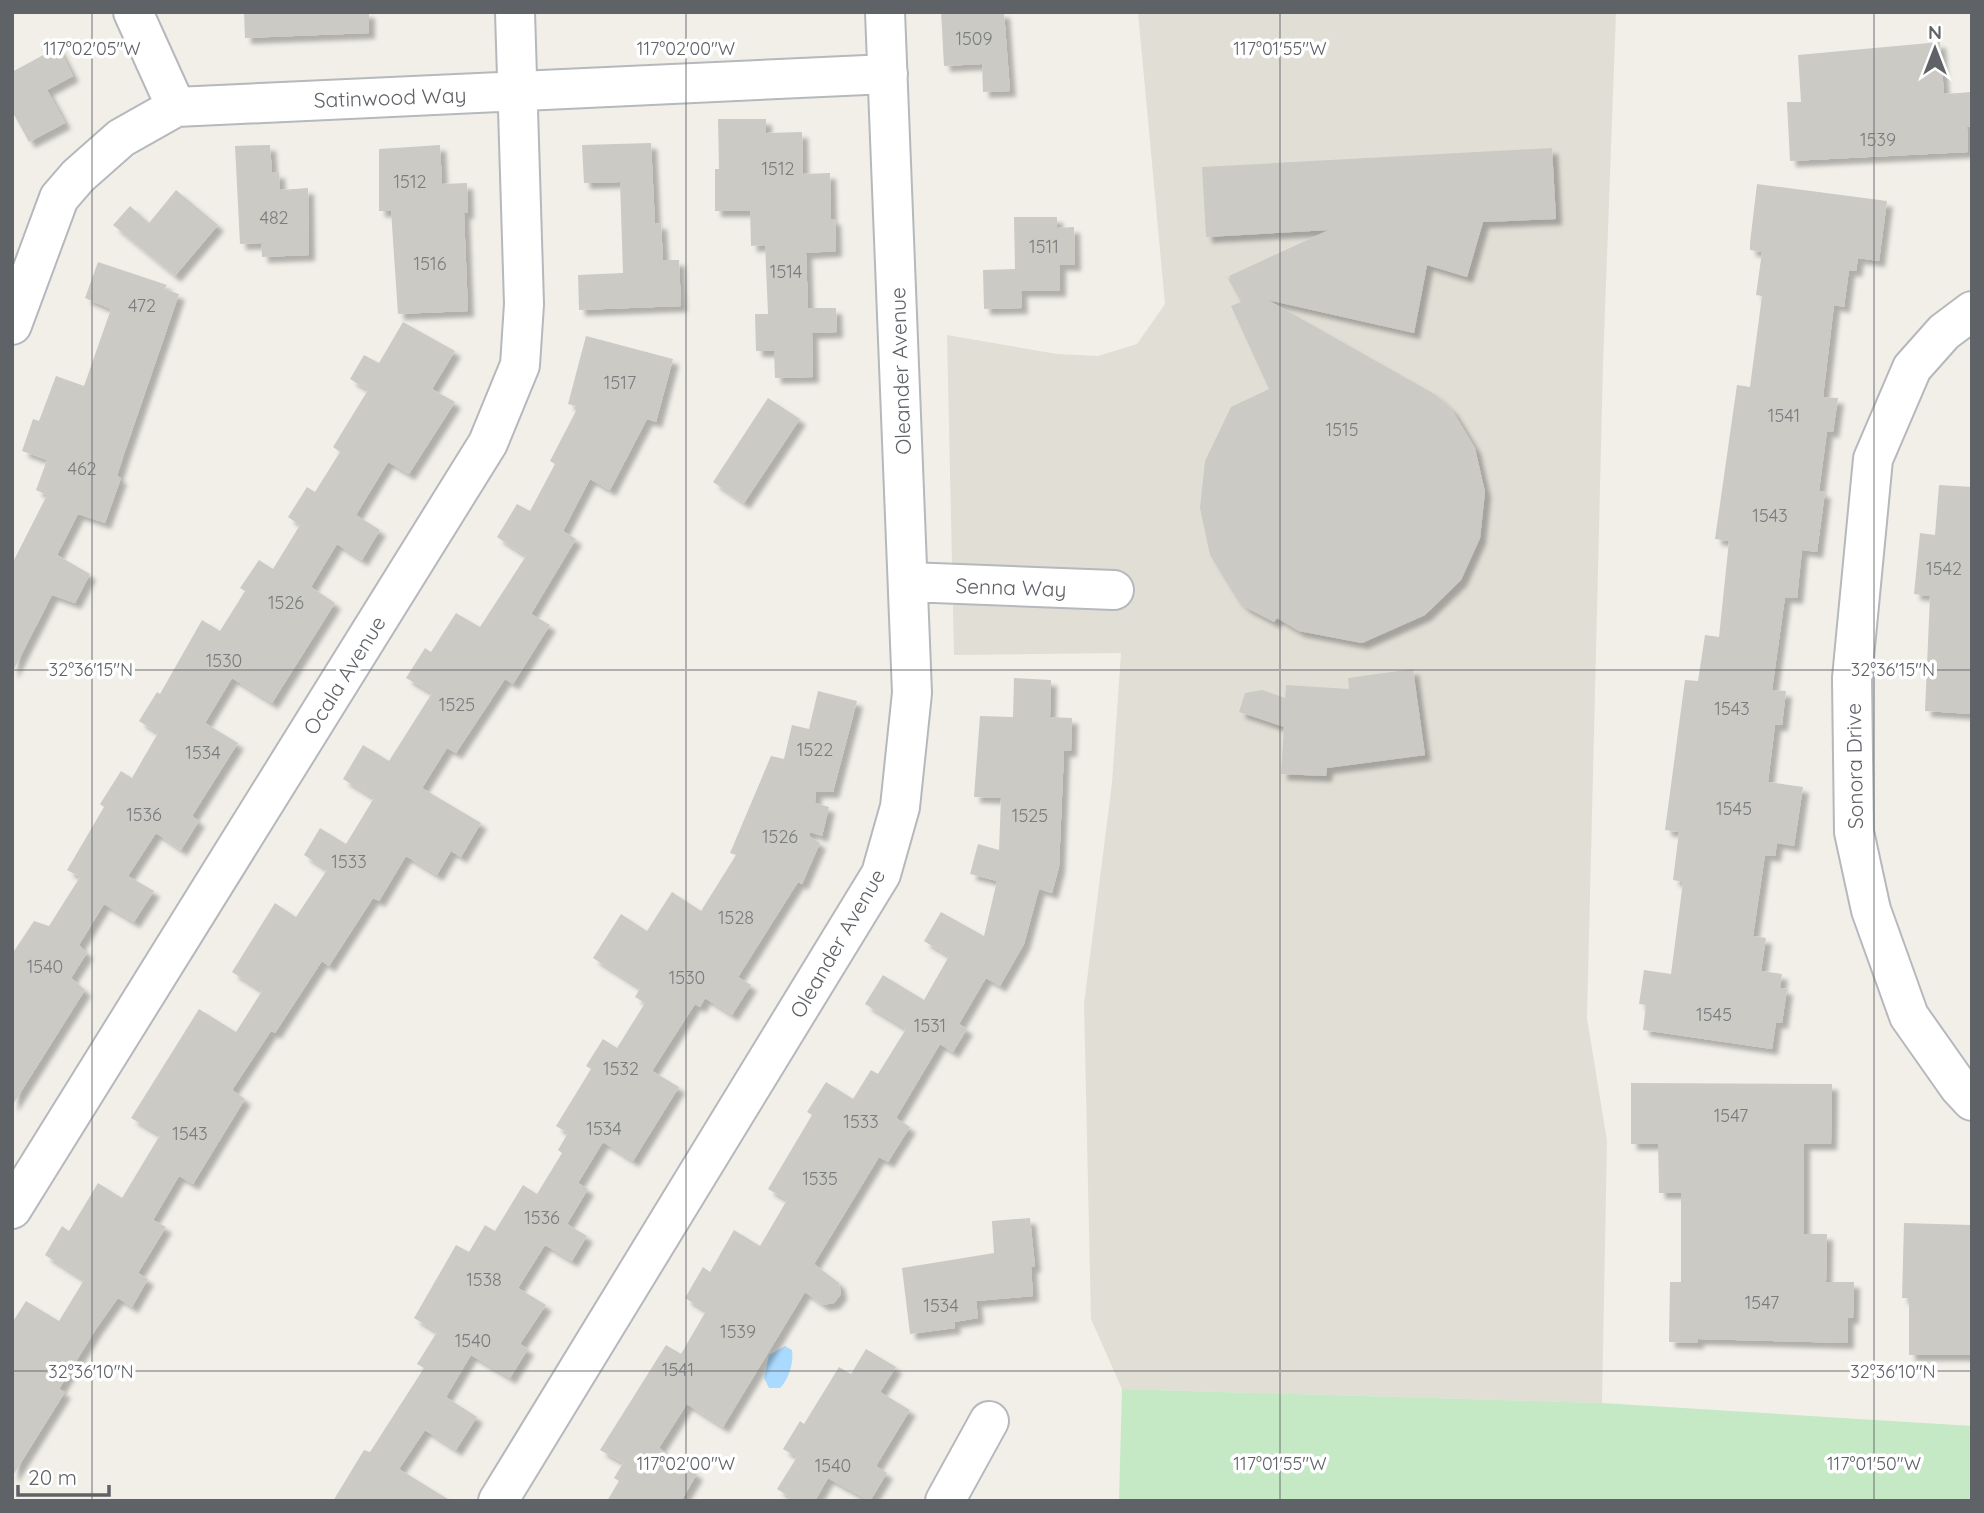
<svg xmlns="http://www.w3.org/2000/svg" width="1984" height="1513" font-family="Quicksand,sans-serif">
  <defs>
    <filter id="shadow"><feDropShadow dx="6" dy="6" stdDeviation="2" flood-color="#0004"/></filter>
  </defs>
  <rect width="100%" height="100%" fill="#f1efe8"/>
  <path fill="#e1ded6" d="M1138,12H1616L1603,365L1587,1018L1607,1141L1602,1403L1122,1389L1091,1319L1084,1004L1112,783L1121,653L954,655L947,335L1057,354L1098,356L1137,344L1165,304Z"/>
  <path fill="#c5e8c5" d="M1122,1389L1602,1403L1972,1426V1501H1119Z"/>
  <path fill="#aadaff" d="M785,1346L792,1350C794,1362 789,1379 780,1388H769L764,1378L769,1355Z"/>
  <path fill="#cccac5" filter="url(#shadow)" d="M244,12H369V33L245,38Z
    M941,12H1004L1010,91L983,92L982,64L944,66Z
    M1940,42L1944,94L1972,92V126L1967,127L1968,152L1790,161L1787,102H1801L1798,55Z
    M58,47L73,76L47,90L65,123L29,142L12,111V72Z
    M718,119H766V133L802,132L803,174L830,173L831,219H835L836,251L806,253L808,308H836L837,332L812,333L813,377L775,378L774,351H756L755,314H768L765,245L751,246L750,211H715V169H719Z
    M651,143L655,224L661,223L663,260H679L681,306L579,310L578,275L623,273L620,182L584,183L582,145Z
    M270,145L272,173L279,172L280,190L308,188L309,255L262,257L261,243L240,244L235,146Z
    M440,145L442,184L467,183L468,213H464L468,311L398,314L391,211H379V149Z
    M1552,148L1556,219L1483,222L1467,277L1427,265L1414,333L1268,300L1436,395L1452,410L1475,448L1485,492L1480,538L1461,580L1425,615L1362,643L1299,631L1277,618L1274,622L1245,607L1236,598L1210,555L1200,508L1205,461L1231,407L1269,389L1231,306L1241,302L1227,277L1230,279L1229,276L1329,230L1206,237L1202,167Z
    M1757,184L1887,201L1879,261L1858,258L1856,271L1849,270L1844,307L1834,305L1823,397L1838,398L1833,432L1827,431L1819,491L1825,492L1817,552L1802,550L1797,598L1785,597L1772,690L1786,691L1782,725H1775L1768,782L1803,787L1794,846L1777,843L1775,856L1765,855L1753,936L1766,938L1761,971L1782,974L1780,988L1787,989L1782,1023L1776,1022L1772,1049L1643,1030L1646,1005L1639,1004L1644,970L1671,974L1683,882L1673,880L1679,832L1665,830L1685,680L1698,681L1705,635L1719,637L1729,541L1715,539L1737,385L1750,387L1762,296L1756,295L1762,252L1750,250V243Z
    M176,190L218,225L175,276L113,225L130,206L149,223Z
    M1014,217H1057V228L1074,227L1075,265H1060V291H1021L1022,308L984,309L983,270L1015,269Z
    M98,262L167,285L164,289L179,294L124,454L117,476L121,478L105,523L78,514L57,555L90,574L75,603L52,595L12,673V564L47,495L36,490L47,460L22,451L33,419L39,421L56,376L84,386L111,309L85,298Z
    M403,322L455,351L432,389L455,402L409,474L388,462L356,515L380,530L362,560L337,544L311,587L335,603L272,703L232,678L205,723L238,743L192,816L199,821L181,850L156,833L128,876L154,891L134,922L104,904L79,945L87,953L71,978L85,990L12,1106V954L34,921L49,926L80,877L67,870L104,807L100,804L121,771L132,778L158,733L139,721L157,692L160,694L202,620L220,631L245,591L240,588L259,560L273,569L300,525L288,517L307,487L315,492L340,452L333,447L368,390L350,379L364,355L379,363Z
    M586,336L673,359L656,422L647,419L610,490L590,479L563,531L576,539L531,614L550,625L513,684L505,679L456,753L447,748L422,788L481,823L461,857L451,851L437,875L406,856L379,901L373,898L329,966L322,961L275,1033L271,1031L232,1090L245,1099L193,1184L179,1176L153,1220L166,1227L138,1273L148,1279L132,1307L118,1298L96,1329L59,1389L65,1392L12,1477V1323L26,1301L59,1321L84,1280L45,1255L62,1226L69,1231L98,1183L122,1198L160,1135L131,1118L199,1009L236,1032L262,991L232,972L275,903L296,917L327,870L304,855L320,828L346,844L374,798L343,779L363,745L389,761L432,693L406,678L425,648L431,652L456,613L480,627L526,556L497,537L517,504L530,511L555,464L550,461L578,407L568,404Z
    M768,398L800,419L744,503L713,482Z
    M1939,485L1972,487V714L1925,711L1930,596L1914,594L1920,533L1935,535Z
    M1413,669L1425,755L1327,768L1326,776L1281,774L1284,727L1239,712L1245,693L1262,690L1285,698L1286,685L1349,689L1348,678Z
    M1014,678L1051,680L1050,717L1072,718L1071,751H1064L1059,867L1052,893L1039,889L1024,944L1000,986L986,978L959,1024L967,1029L953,1052L940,1044L896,1118L910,1127L888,1162L879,1157L814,1264L839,1283L841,1294L834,1303L823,1305L805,1292L723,1427L687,1404L659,1448L697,1474L681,1501H607L619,1481L614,1478L623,1463L600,1450L666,1345L681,1354L706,1311L685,1298L703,1267L710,1272L734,1230L760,1246L787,1200L768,1189L812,1115L807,1112L826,1082L853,1099L871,1070L878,1074L906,1029L865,1004L883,975L924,1000L949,956L924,941L941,912L984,936L997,881L970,874L978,844L999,850L1001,798L974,797L980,716L1013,717Z
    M818,691L857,701L833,792H816L815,803L829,807L822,836L810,832L809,836L820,843L802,884L798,882L738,977L751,985L732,1015L705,998L700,1007L695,1004L652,1071L679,1087L633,1161L603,1142L578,1183L588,1189L567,1224L587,1236L572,1261L545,1245L518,1288L546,1305L520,1344L528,1349L510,1378L471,1355L446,1397L477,1417L456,1450L425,1430L399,1469L451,1501H333L364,1450L370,1452L424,1368L417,1364L437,1332L414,1318L456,1245L469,1252L485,1225L495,1231L523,1185L537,1194L562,1153L558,1150L568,1133L556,1126L591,1069L586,1066L603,1039L617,1048L645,1003L635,997L640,988L593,958L621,914L647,931L672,892L701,911L736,855L730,853L771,756L784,759L792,725L809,729Z
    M1631,1083L1832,1084L1831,1144H1804V1234H1827L1826,1282H1854L1853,1318H1848V1343L1698,1339V1343L1669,1342L1670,1282H1681V1193H1659L1658,1144H1631Z
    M1030,1218L1035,1266L1031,1267L1033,1296L976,1301L978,1318L954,1322L955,1328L910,1334L902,1268L994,1253L992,1221Z
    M1904,1223L1972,1225V1355H1909V1298H1902Z
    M866,1349L896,1367L880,1392L910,1410L876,1466L887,1473L870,1501L828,1478L815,1501H796L777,1489L797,1457L783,1449L800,1421L804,1424L839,1367L851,1374Z"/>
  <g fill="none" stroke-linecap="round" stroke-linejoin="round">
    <defs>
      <path id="minor" d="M133,12L176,107
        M1972,311L1944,332L1912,368L1873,459L1852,678L1854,832L1871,910L1909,1016L1959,1087L1972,1101
        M12,325L59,198L78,176L121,138L176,107L888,74
        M908,582L1114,590
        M12,1209L488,443L520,365L524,304L515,12
        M498,1501L881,874L900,807L912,693L885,12
        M945,1501L989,1421"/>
    </defs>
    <use href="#minor" stroke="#b5b8bc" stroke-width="42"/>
    <use href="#minor" stroke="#fff" stroke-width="38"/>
  </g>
  <path fill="none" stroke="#5f6368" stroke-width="2" stroke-opacity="0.45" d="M92,12V1501M686,12V1501M1280,12V1501M1874,12V1501M12,670H1972M12,1371H1972"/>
  <g text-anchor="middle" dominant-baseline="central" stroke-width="7" stroke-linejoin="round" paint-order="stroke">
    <g font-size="18" fill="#7a7d7f">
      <text x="974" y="38">1509</text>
      <text x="1878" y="139">1539</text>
      <text x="778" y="168">1512</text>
      <text x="410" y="181">1512</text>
      <text x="274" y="217">482</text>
      <text x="1044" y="246">1511</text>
      <text x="430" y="263">1516</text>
      <text x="786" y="271">1514</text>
      <text x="142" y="305">472</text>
      <text x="620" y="382">1517</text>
      <text x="1784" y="415">1541</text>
      <text x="1342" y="429">1515</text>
      <text x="82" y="468">462</text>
      <text x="1770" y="515">1543</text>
      <text x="1944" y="568">1542</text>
      <text x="286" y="602">1526</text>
      <text x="224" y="660">1530</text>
      <text x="457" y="704">1525</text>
      <text x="1732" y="708">1543</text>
      <text x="815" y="749">1522</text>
      <text x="203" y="752">1534</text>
      <text x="1734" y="808">1545</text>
      <text x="144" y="814">1536</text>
      <text x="1030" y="815">1525</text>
      <text x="780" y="836">1526</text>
      <text x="349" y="861">1533</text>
      <text x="736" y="917">1528</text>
      <text x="45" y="966">1540</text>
      <text x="687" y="977">1530</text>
      <text x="1714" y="1014">1545</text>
      <text x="930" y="1025">1531</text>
      <text x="621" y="1068">1532</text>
      <text x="1731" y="1115">1547</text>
      <text x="861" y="1121">1533</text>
      <text x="604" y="1128">1534</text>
      <text x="190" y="1133">1543</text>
      <text x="820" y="1178">1535</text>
      <text x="542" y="1217">1536</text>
      <text x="484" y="1279">1538</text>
      <text x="1762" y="1302">1547</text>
      <text x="941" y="1305">1534</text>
      <text x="738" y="1331">1539</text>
      <text x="473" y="1340">1540</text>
      <text x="678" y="1369">1541</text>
      <text x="833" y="1465">1540</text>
    </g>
    <g font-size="21" fill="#5f6368" stroke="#fff">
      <text transform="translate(390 97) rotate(-2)">Satinwood Way</text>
      <text transform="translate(900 371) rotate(-92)">Oleander Avenue</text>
      <text transform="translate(1011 587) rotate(2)">Senna Way</text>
      <text transform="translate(344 675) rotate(-58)">Ocala Avenue</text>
      <text transform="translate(1854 766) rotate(-91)">Sonora Drive</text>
      <text transform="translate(837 943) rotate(-60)">Oleander Avenue</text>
    </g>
  </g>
  <g font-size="18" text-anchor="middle" fill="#5f6368" stroke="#fff" stroke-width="7" stroke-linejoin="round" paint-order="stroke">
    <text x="92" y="55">117°02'05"W</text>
    <text x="686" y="55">117°02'00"W</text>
    <text x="1280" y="55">117°01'55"W</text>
    <text x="91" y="676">32°36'15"N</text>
    <text x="1893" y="676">32°36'15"N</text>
    <text x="91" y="1378">32°36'10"N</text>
    <text x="1893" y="1378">32°36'10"N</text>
    <text x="686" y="1470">117°02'00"W</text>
    <text x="1280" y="1470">117°01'55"W</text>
    <text x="1874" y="1470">117°01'50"W</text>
  </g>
  <rect width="1984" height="1513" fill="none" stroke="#5f6368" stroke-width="28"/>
  <g transform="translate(1935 49)" stroke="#ffffff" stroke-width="5" paint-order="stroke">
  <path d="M0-5L12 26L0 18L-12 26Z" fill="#5f6368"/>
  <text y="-10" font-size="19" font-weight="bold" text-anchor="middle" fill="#5f6368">N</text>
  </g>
  <path d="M18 1485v10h91v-10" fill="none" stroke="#5f6368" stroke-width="3.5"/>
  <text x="28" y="1485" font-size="21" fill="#5f6368" stroke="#ffffff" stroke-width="5" paint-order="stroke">20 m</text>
</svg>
